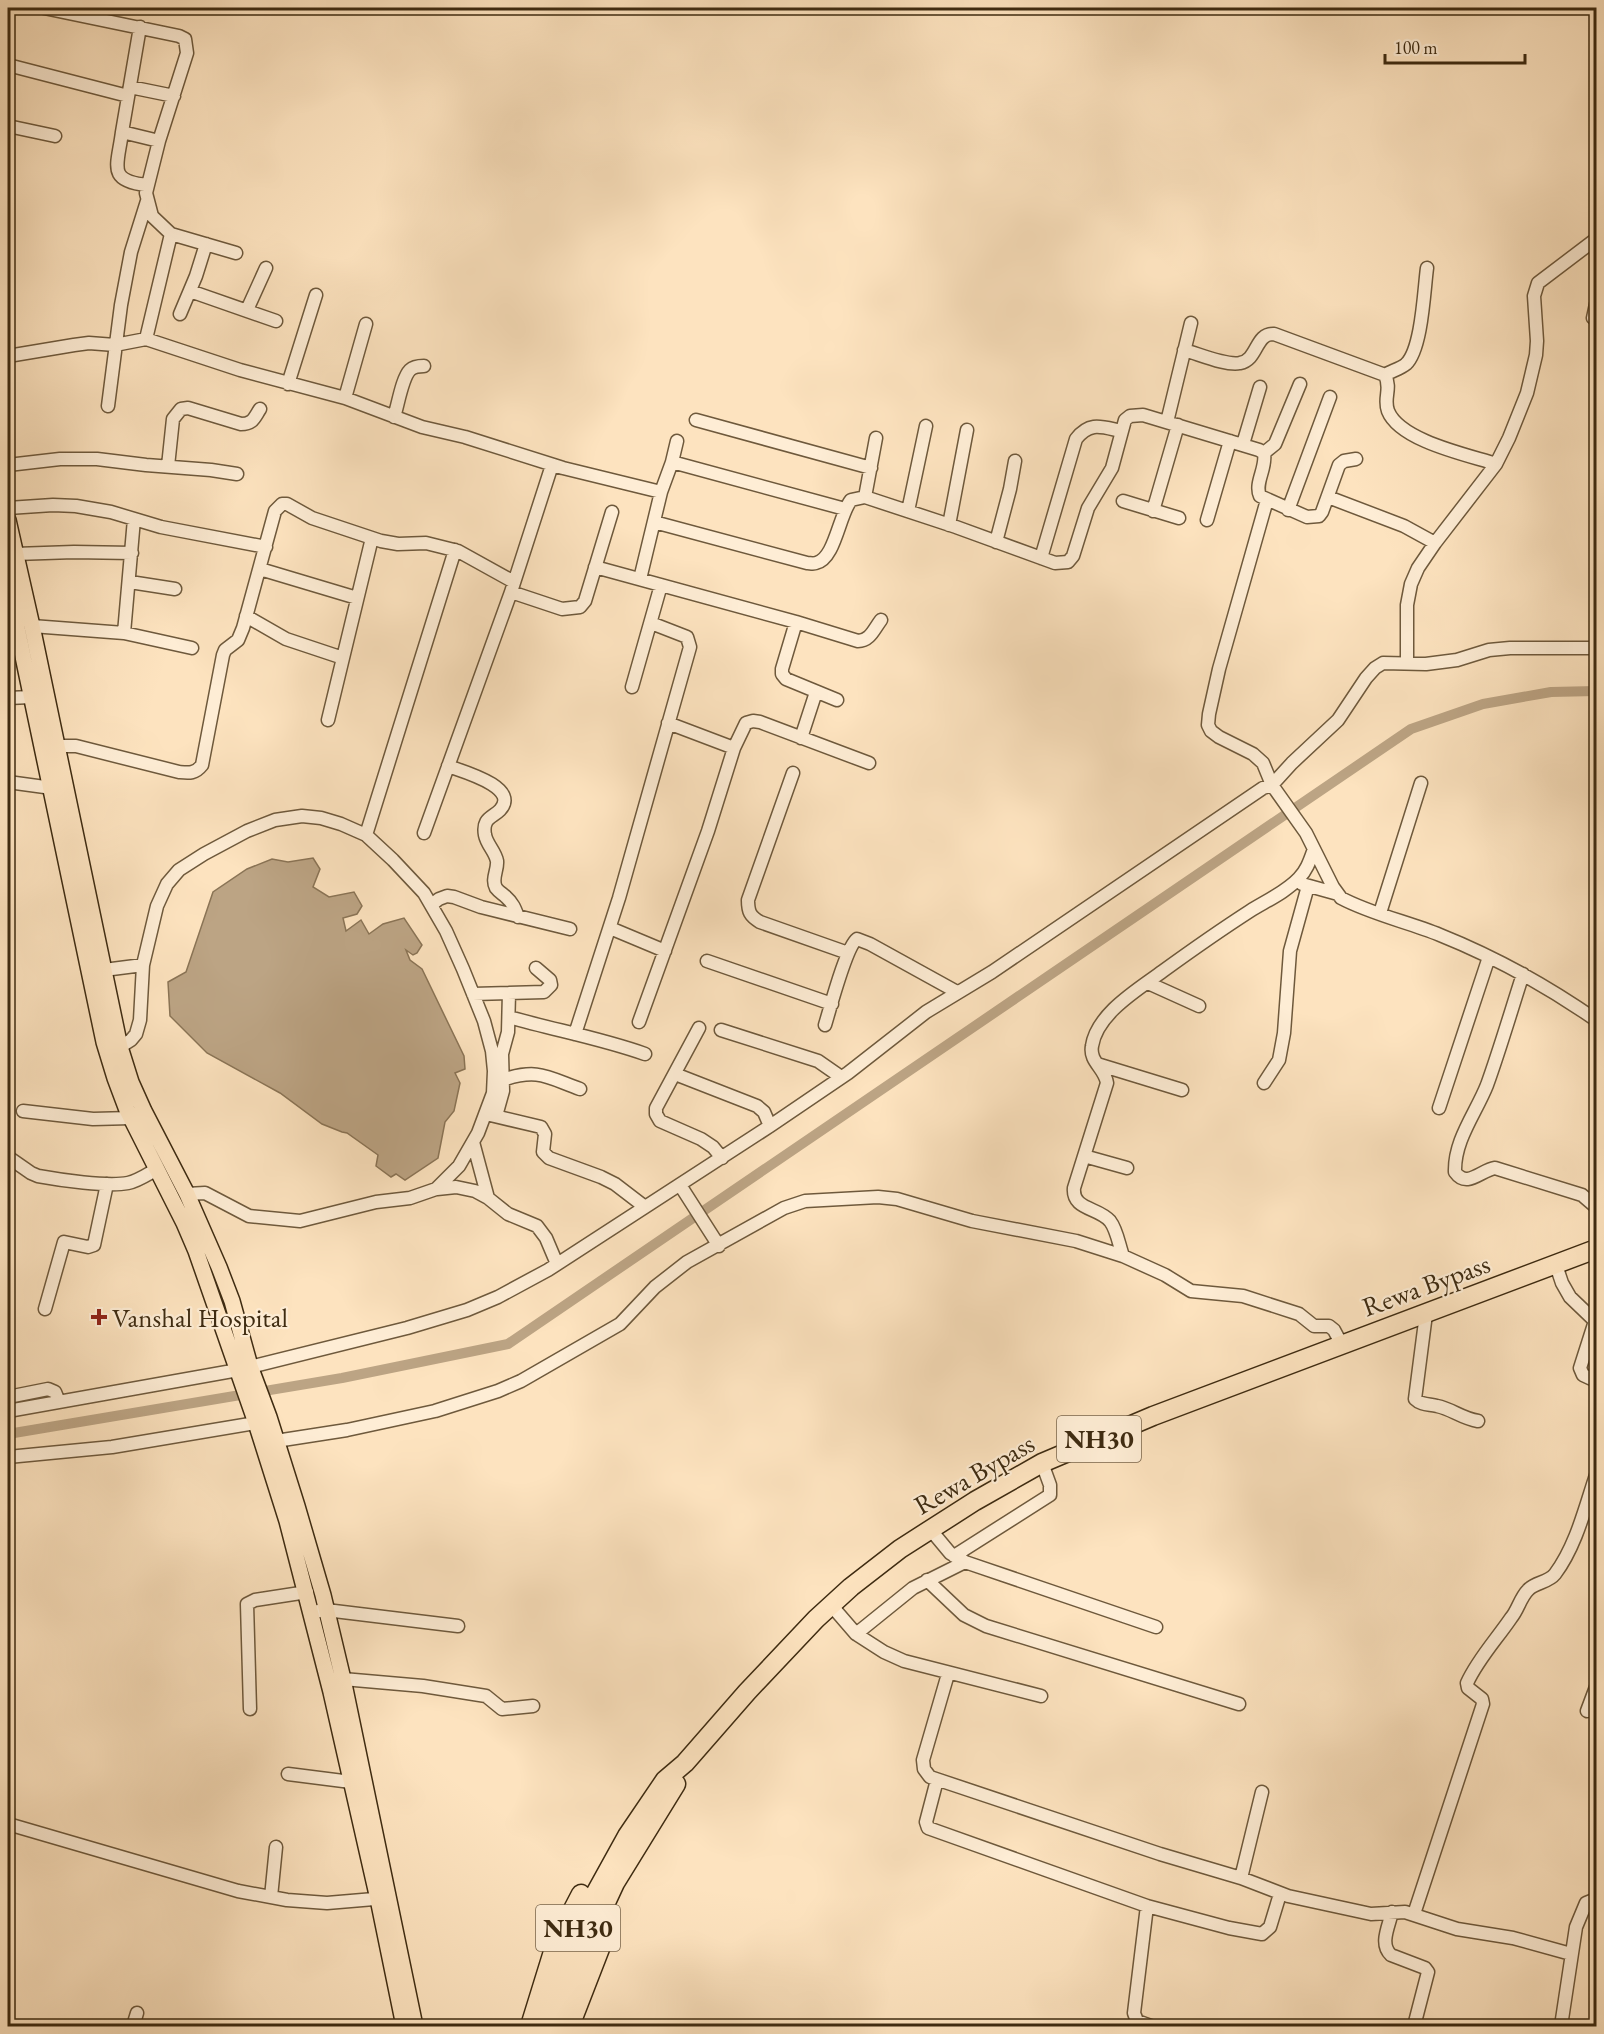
<svg xmlns="http://www.w3.org/2000/svg" width="1604" height="2034" font-family="'EB Garamond',serif">
  <rect width="100%" height="100%" fill="#fde3bf"/>
  <filter id="stains"><feTurbulence type="fractalNoise" baseFrequency=".00333" numOctaves="4"/><feColorMatrix values="0 0 0 0 .2 0 0 0 0 .09 0 0 0 0 .02 0 0 0 .5 -.17"/></filter>
  <radialGradient id="worn" r=".72"><stop offset=".6" stop-color="#630" stop-opacity="0"/><stop offset="1" stop-color="#630" stop-opacity=".3"/></radialGradient>
  <path fill="#bca484" stroke="#8a7456" stroke-width="1.5" d="M313,858L320,869L313,887L329,897L354,892L362,906L357,914L343,918L346,931L361,920L369,934L383,924L404,918L422,945L417,953L413,955L406,950L410,960L422,969L464,1056L465,1069L455,1073L460,1083L454,1111L445,1122L438,1158L405,1180L396,1174L391,1177L376,1166L378,1155L347,1133L342,1132L322,1124L280,1093L207,1053L170,1016L168,982L186,972L213,892L247,869L272,859L288,862Z"/>
  <g fill="none" stroke-linecap="round" stroke-linejoin="round">
    <path stroke="#bca484" stroke-width="10" d="M8,1434L342,1378L508,1344L1411,729L1483,704L1551,692L1596,691"/>
    <defs>
      <path id="minor" d="M44,8L179,36L185,39L187,53L159,141L146,193L152,216L171,234L146,339
        M140,27L122,132L159,141
        M8,65L128,96
        M130,87L174,96
        M8,126L55,136
        M122,132C118,165 106,181 147,185
        M171,234L236,253
        M190,291L276,321
        M247,310L266,268
        M180,314L196,276L206,244
        M1593,318L1596,304
        M1184,350C1199,354 1226,366 1240,363C1258,360 1255,333 1274,334L1385,375C1392,389 1383,398 1388,411C1400,441 1468,455 1496,464
        M8,356L74,345L89,343L115,345L146,339L240,370L345,398L422,427L465,437L563,468L661,492L672,462L845,509
        M1385,375C1391,371 1400,369 1406,364C1422,349 1424,290 1427,268
        M288,384L316,295
        M345,398L366,324
        M108,406L121,305L131,252L147,201
        M394,417C398,405 402,378 410,370C414,366 420,366 424,366
        M696,420L871,468
        M1167,422L1191,323
        M1243,444L1260,387
        M1264,453L1275,444L1300,384
        M672,462L677,441
        M8,465L60,459H97L146,465L211,470L237,474
        M168,466L173,419L181,409L188,408L241,424C253,424 254,418 260,409
        M865,497L876,438
        M1328,497L1404,526L1435,543
        M1267,500L1219,669L1209,714L1208,725L1211,731L1219,737L1253,754L1263,763L1272,785L1306,833L1333,887L1341,898C1371,914 1408,922 1440,935C1495,957 1547,986 1596,1020
        M1123,501L1179,518
        M8,508L53,505L76,506L111,512L161,527L266,547
        M1288,510L1330,397
        M908,511L926,426
        M1153,511L1178,425
        M1207,520L1230,441
        M654,522L807,563C810,563 813,564 816,563C835,559 839,515 851,500L865,497L956,527L1055,563L1068,562L1073,556L1088,508L1112,468L1125,420L1130,416L1143,415L1259,450L1264,453C1267,468 1254,483 1260,496L1307,517L1319,516L1322,512L1339,465L1344,461L1356,459
        M949,525L967,430
        M996,542L1010,489L1015,461
        M15,554L74,552L132,553
        M1041,558L1076,439C1090,421 1102,427 1121,431
        M595,567L796,622L858,641C870,641 874,629 881,620
        M260,569L357,598
        M640,579L661,492
        M130,582L175,589
        M511,592L562,609L580,607L585,601L612,512
        M246,616L286,639L343,658
        M796,622L782,669V674L786,679L837,700
        M32,626L124,633L192,648
        M124,633L134,519
        M1407,662V605L1411,584L1418,568L1435,543L1496,464L1509,438L1527,393L1536,355L1537,341L1534,296L1538,283L1596,239
        M632,687L661,585
        M8,698L31,697
        M328,720L372,538
        M668,723L734,748
        M801,738L816,692
        M57,746H76L179,772C189,773 195,774 202,765L223,655L225,650L238,640L243,628L275,511L282,504H287L312,518L381,541L398,544L426,543L458,551L514,582
        M448,766C461,771 521,787 500,810C492,818 482,818 485,835C487,845 495,851 497,861C498,870 491,879 496,888C499,892 503,894 506,897C513,903 515,909 518,917
        M793,773L748,900C748,912 750,916 760,922L848,953
        M8,782L52,788
        M424,833L511,592L552,465
        M366,835L455,550
        M1302,884L1338,894
        M431,905L439,899L447,896L454,897L481,907L570,929
        M1380,913L1421,783
        M610,928L665,951
        M707,961L832,1004
        M104,970L143,965
        M1523,974C1511,1011 1500,1049 1487,1085C1476,1113 1454,1140 1455,1172C1467,1189 1481,1170 1495,1168L1582,1195L1596,1207
        M1148,983L1199,1006
        M473,994L544,992L551,985L550,980L536,968
        M509,1017C554,1030 600,1038 645,1054
        M639,1022L708,831L734,748L746,723L753,721L760,722L869,763
        M825,1025C830,1009 846,947 857,939L870,944L957,992
        M699,1028L656,1108V1114L660,1121L701,1139L713,1147L722,1158
        M721,1030L818,1061L841,1077
        M575,1034L619,898L690,647L687,637L651,623
        M120,1047L131,1040L136,1034L140,1020L143,965L157,906L167,884L179,870L204,854L247,831L275,820L302,816L321,818L341,824L366,835L393,860L424,893L446,931L463,969L484,1021L492,1051L494,1071L493,1093L478,1133L459,1166L436,1189L410,1198L376,1202L300,1221L249,1216L205,1193L187,1194
        M1097,1064L1182,1090
        M675,1074L757,1106L764,1112L770,1126
        M502,1080C538,1068 547,1077 580,1089
        M1264,1083L1279,1060L1284,1033L1290,951L1308,886
        M1439,1108L1489,957
        M23,1111L93,1119L131,1118
        M486,1114L541,1127L545,1134L543,1152L549,1158L601,1177L615,1184L645,1207
        M496,1116L503,1091L502,1054L508,1032L509,993
        M473,1142L488,1198
        M1084,1156L1127,1168
        M8,1157L31,1173L38,1176C60,1180 107,1187 128,1183C138,1181 148,1174 157,1169
        M680,1185L719,1246
        M437,1189L456,1187L475,1191L488,1198L508,1214L537,1226L546,1238L557,1264
        M1123,1256C1119,1245 1117,1230 1110,1221C1098,1207 1072,1210 1074,1188L1107,1083C1105,1068 1089,1062 1092,1046C1097,1013 1139,989 1163,971C1192,950 1219,931 1250,911C1266,901 1286,892 1299,878C1307,870 1310,860 1314,849
        M1556,1265L1562,1283L1570,1297L1595,1321L1580,1368L1583,1375L1596,1381
        M45,1309L64,1242L88,1247L94,1245L107,1184
        M1426,1314L1415,1399C1421,1405 1429,1404 1437,1406C1452,1409 1461,1418 1478,1421
        M8,1397L48,1389L55,1392L59,1402
        M8,1411L238,1370L407,1328L467,1310L498,1297L548,1270L770,1126L848,1073L926,1012L992,972L1263,788L1272,785L1292,763L1338,720L1366,678L1375,668L1383,663L1426,664L1457,660L1489,650L1510,648H1596
        M276,1441L347,1430L435,1411L498,1391L521,1381L620,1324L655,1287L687,1262L784,1208L805,1201L878,1197L897,1199L972,1221L1076,1241L1123,1256L1165,1275L1191,1291L1243,1296L1299,1314L1314,1326H1329L1334,1330L1342,1345
        M8,1457L112,1447L256,1423
        M930,1529L950,1553L965,1562L1156,1627
        M954,1556L1050,1495V1485L1042,1463
        M927,1580L964,1615L986,1626L1239,1704
        M831,1605L856,1634L884,1652L904,1661L1041,1696
        M312,1612L326,1610L458,1626
        M856,1634L913,1588L965,1562
        M948,1674L923,1760L924,1769L930,1777L1160,1854L1241,1878L1288,1896L1371,1914L1405,1912L1457,1929L1513,1938L1571,1954
        M343,1679L423,1686L486,1696L502,1709L533,1706
        M250,1709L247,1604L255,1600L307,1592
        M1587,1711L1596,1687
        M288,1774L351,1782
        M937,1780L926,1822L928,1828L1147,1906L1229,1928L1262,1934L1270,1927L1280,1894
        M8,1824L238,1891L287,1900L327,1903L386,1898
        M1241,1878L1262,1792
        M271,1897L276,1847
        M1147,1906L1134,2013L1137,2021L1151,2026
        M1392,1912C1389,1926 1379,1944 1391,1955L1425,1968L1428,1972L1414,2026
        M1414,1914L1483,1704L1482,1699L1468,1688L1467,1683C1478,1659 1496,1640 1511,1618C1518,1610 1520,1598 1528,1590C1535,1582 1548,1583 1555,1574C1576,1546 1585,1508 1596,1475
        M133,2026L137,2013
        M1561,2026L1576,1927L1586,1903L1596,1899"/>
      <path id="major" d="M8,520L32,626L120,1047L131,1082L144,1111L187,1194L219,1267L232,1301L250,1366L269,1417L297,1506L323,1595L343,1679L415,2026
        M8,585L104,1042L115,1078L127,1110L184,1223L196,1251L256,1423L287,1521L331,1692L378,1899L404,2026"/>
      <path id="highway" d="M530,2026L556,1942L581,1894
        M543,2026L567,1955L585,1912L627,1836L665,1780L685,1763L747,1692L816,1619L851,1587L900,1549L975,1501L1042,1463L1153,1416L1596,1249
        M556,2026L577,1965L615,1883L676,1784
        M570,2026L608,1928"/>
    </defs>
    <use href="#minor" stroke="#6e593c" stroke-width="15"/>
    <use href="#major" stroke="#3e2b11" stroke-width="18"/>
    <use href="#highway" stroke="#3e2b11" stroke-width="21"/>
    <use href="#minor" stroke="#feedd5" stroke-width="12"/>
    <use href="#major" stroke="#fde3bf" stroke-width="15"/>
    <use href="#highway" stroke="#fde3bf" stroke-width="18"/>
  </g>
  <path fill="#8f2418" stroke="#feedd5" stroke-width="2" d="M96 1308h6v6h6v6h-6v6h-6v-6h-6v-6h6z"/>
  <g text-anchor="middle" dominant-baseline="central" stroke-width="4.5" stroke-linejoin="round" paint-order="stroke">
    <g fill="#feedd5" stroke="#78654c" stroke-width="1.5">
      <rect x="1057" y="1416" width="84" height="46" rx="4.5"/>
      <rect x="536" y="1905" width="84" height="46" rx="4.5"/>
    </g>
    <g font-size="26" font-weight="bold" fill="#3e2b11">
      <text x="1099" y="1439">NH30</text>
      <text x="578" y="1928">NH30</text>
    </g>
    <g font-size="27" fill="#3e2b11" stroke="#feedd5">
      <text transform="translate(1426 1285) rotate(-20)">Rewa Bypass</text>
      <text transform="translate(974 1474) rotate(-30)">Rewa Bypass</text>
    </g>
    <g font-size="27" fill="#3e2b11" stroke="#feedd5" text-anchor="start">
      <text x="112" y="1317">Vanshal Hospital</text>
    </g>
  </g>
  <rect width="1604" height="2034" fill="none" stroke="#fde3bf" stroke-width="30"/>
  <rect x="9" y="9" width="1586" height="2016" fill="none" stroke="#3e2b11" stroke-width="3"/>
  <rect x="15" y="15" width="1574" height="2004" fill="none" stroke="#3e2b11" stroke-width="1.5"/>
  <path d="M1385 54v9h140v-9" fill="none" stroke="#3e2b11" stroke-width="3"/>
  <text x="1394" y="54" font-size="18" fill="#3e2b11" stroke="#feedd5" stroke-width="4.5" paint-order="stroke">100 m</text>
  <rect width="100%" height="100%" filter="url(#stains)"/>
  <rect width="100%" height="100%" fill="url(#worn)"/>
</svg>
